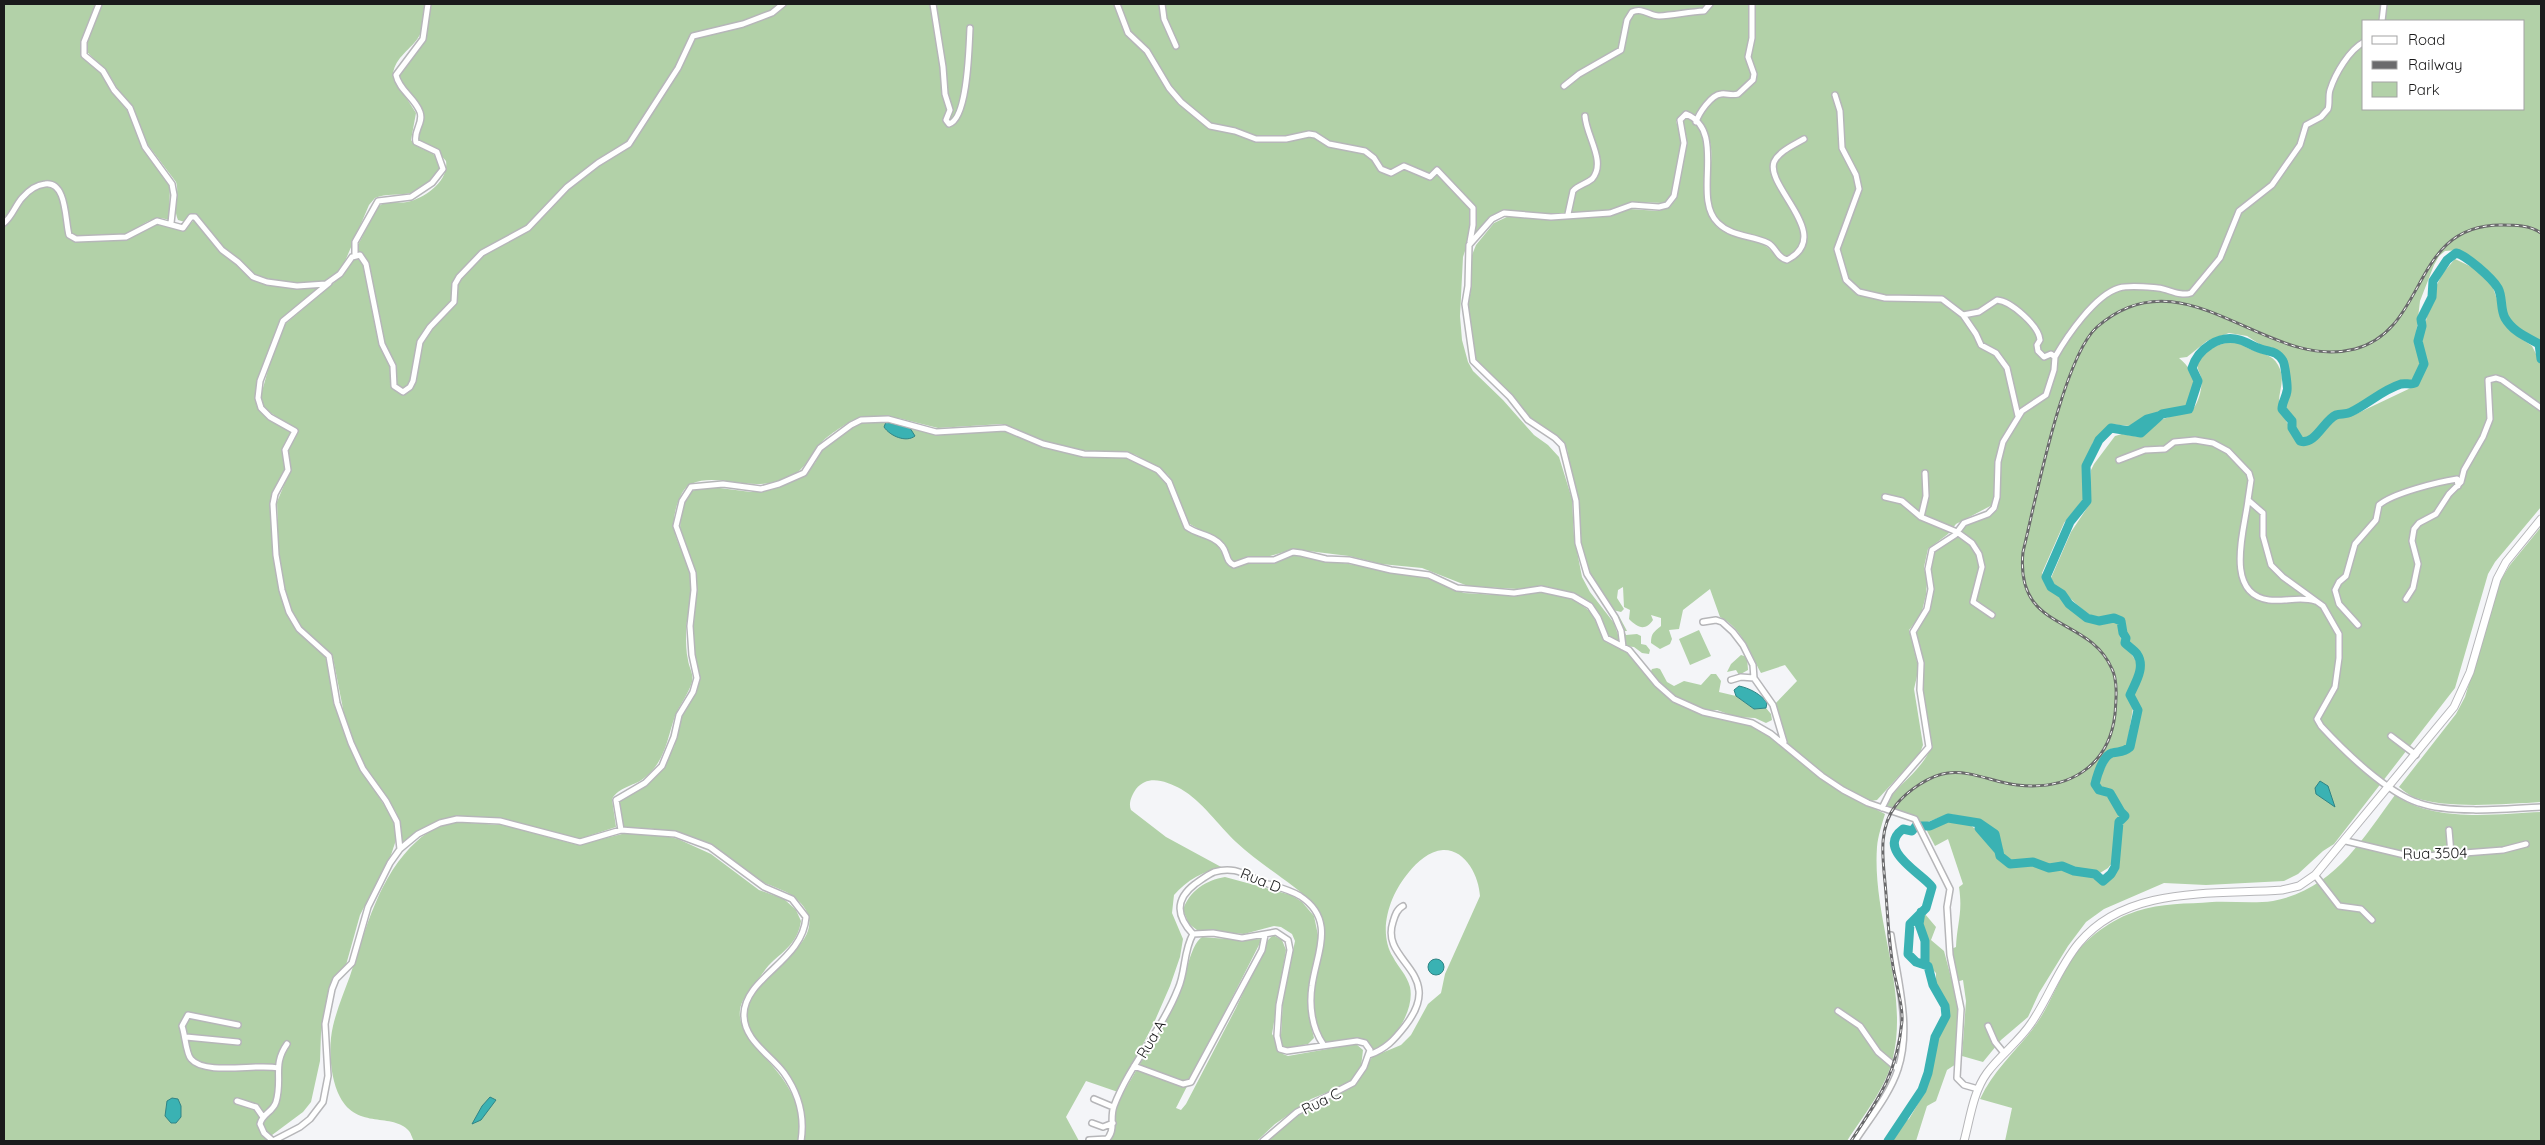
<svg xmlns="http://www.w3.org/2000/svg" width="2545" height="1145" font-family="Quicksand,sans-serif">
  <rect width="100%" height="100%" fill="#f4f5f8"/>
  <path fill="#b2d1a8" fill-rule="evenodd" d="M4,4H95L82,43V55L84,59L100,71L119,101L127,110L147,155L170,185L169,220C150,214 141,228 126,234C120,236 77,237 71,235L58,187C19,184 25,191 4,219Z
    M101,4H426C424,15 425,28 418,38C409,51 393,59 393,77L416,113L411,140C418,151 432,149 439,160C446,173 421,190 411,193C399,196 386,193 375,198L369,205L343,266L330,279L319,283H288L256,276L218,243L199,217L196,215L185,222L178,220C172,207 180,194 176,182L148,145L133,107L120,93L107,71L86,51L87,39Z
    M429,4H2541V343L2536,338L2526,336L2507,318L2499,285L2485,269L2459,250L2445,251L2439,256L2434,265L2420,301L2416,335L2421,363L2414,379L2377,392L2352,409L2334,412L2316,434L2302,439L2294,429L2293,417L2285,410C2284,402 2289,399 2289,392C2290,386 2286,381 2286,376C2287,359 2285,357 2271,347H2264L2247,336L2229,333L2207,341L2187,357L2179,358C2194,370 2201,389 2187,407L2162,410L2129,426L2110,424L2093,442L2083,472L2086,487L2085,497L2064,523L2042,573L2047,588L2059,595L2066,606L2085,620L2097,623L2112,621L2118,624L2120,637L2138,664L2136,677L2129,690L2133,708L2127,745L2123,750L2109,751L2103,755L2092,782L2096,791L2109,794L2121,815L2116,827L2113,862L2108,868L2100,873L2077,871L2061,864H2049L2037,860L2007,861L2003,857L1997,834L1976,819L1949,814L1922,824L1914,816L1883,807C1896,785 1925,769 1932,744L1921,687L1922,667L1915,635L1930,610L1934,590L1930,570L1934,551L1968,523L1992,514L1998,509V502L1956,524L1948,534L1928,549L1924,567L1927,582L1926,595L1921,615L1909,630L1917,662V676L1914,689L1923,745L1920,753L1877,800L1871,801L1831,781L1789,746L1784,738L1774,705L1797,681L1785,665L1761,673C1750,653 1742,628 1720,617L1710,589L1683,610L1679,629L1669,630L1672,639L1670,644L1660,649L1651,643C1651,633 1654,632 1661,626V618L1651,615L1653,620C1645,632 1637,627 1629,619L1630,610L1624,607L1623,587L1618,590L1617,598L1624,609L1621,612L1613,610L1589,573L1580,542L1576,492L1567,449L1555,435L1528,416L1476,363L1468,302L1471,291L1472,255L1476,245L1494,223L1509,216L1543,219L1610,216L1630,209L1658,211L1670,207L1677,198L1686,148L1687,138L1682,122L1686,117C1725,138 1688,201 1717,227C1731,238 1749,239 1764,245C1772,249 1776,259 1785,261C1782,258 1779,252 1776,249C1759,235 1728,238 1715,217C1704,199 1713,167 1711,148C1710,135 1698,111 1682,113L1676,121L1682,141L1672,192L1671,198L1664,203L1633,202L1610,210L1547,214L1504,210L1493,216L1468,242L1463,257L1460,316L1462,340L1468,362L1473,371L1503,400L1534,435L1548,445L1559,457L1572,499L1574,536L1582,577L1590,592L1614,623L1621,644L1609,638L1600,617L1588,601L1566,591L1544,586L1517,589L1468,586L1422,568L1381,564L1349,556L1300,550H1291L1270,556L1245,557L1234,563L1229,558L1223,543L1188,523L1168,475L1136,455L1123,452H1097L1072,449L1041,440L1002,424L938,428L898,418H858C849,421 827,436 821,443C806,459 808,470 784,479C750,493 719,472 691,484C684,487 681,495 678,502C665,538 687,548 691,581C693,599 686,616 686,634C686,642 686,652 688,660C689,668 694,674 692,682C688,695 680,704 675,716C667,739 665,763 643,779C633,786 619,787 612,799L616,827L579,839L496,817H449L429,825L403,844L396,812L362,763L346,724L333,658L328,651L305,634L291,614L285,596L279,562L277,502L291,468L288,448L297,431L264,408L261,395L268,370L284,325L342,276L377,208C386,199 396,204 407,202C425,198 449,181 446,161C437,149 425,149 417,139L423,118L400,81L398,75L425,39ZM2364,21H2524V109H2364Z
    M48,187C71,192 56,230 75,241L126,240L157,224L184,230L195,219L251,278L323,287L283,318L278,325C273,341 247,396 261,410C269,418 283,425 293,432L284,449L286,469L273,496L281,592L284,605L296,627L326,658L338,711L348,741L363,773L392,817L397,837L391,855L360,915L346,965L335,978L329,990L321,1033L320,1061L311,1102L303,1112L264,1141H4V226C21,214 24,187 48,187Z
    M2455,259L2476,269L2492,285L2505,322L2516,335L2532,346L2541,364V507L2495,562L2488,574L2455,688L2334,844L2323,851L2298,874L2284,881L2206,885L2164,883L2104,909L2086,922L2068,946L2039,993L2028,1017L2001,1040L1983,1062L1962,1056L1966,1001L1963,980L1956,982L1951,949L1956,947C1957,923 1963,913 1959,887L1963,884L1948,839L1935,846L1926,829L1947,821L1970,825L1981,833L2007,866L2032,864L2048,870L2061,869L2073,874L2090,876L2105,883C2127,868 2113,839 2127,816L2112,791L2099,788L2097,783L2110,757L2122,754L2132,748L2140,710L2133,696L2140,679L2143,664L2138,651L2129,642L2123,618C2108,611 2105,620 2091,617L2054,584L2051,578L2071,532L2089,505L2091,470L2094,464L2115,436L2122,434L2139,437L2163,419L2193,409C2199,402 2203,386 2201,377C2199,370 2196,368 2198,361C2205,350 2225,339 2238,343C2244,345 2247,348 2252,350C2262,354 2272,354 2278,365C2286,379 2279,389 2279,402C2279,410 2296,441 2303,445L2318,438L2336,419L2356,414L2417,385L2426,365L2422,340L2427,316L2435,296L2436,287L2442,274Z
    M888,421L928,431L1002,429L1085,456L1121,455L1130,458L1159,472L1168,484L1185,528L1216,543L1230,566L1236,568L1250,562L1275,563L1294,555L1300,556L1422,576L1464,593L1515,596L1536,592H1549L1576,601L1591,612L1606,642L1626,652L1670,699L1703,715L1751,725L1766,733L1836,789L1885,814C1882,824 1878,836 1877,847C1872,918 1909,988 1893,1058C1886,1088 1863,1116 1847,1141H1265L1290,1120L1315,1104L1349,1089L1362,1075L1372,1057L1401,1045L1411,1035L1428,1004L1441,993L1445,974L1480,896C1479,877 1466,849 1443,850C1429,851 1417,862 1409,872C1390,894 1377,931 1393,957C1398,967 1407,975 1410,987C1415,1010 1394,1044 1371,1051L1369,1044L1361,1038L1326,1042C1290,1013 1340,946 1316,906C1292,882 1260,865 1236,842C1218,825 1202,801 1181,789C1166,781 1148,774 1136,789C1132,795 1128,803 1131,810L1166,837L1223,868C1204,870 1186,881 1174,895L1172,913L1183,939L1180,957L1170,986L1153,1025L1118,1092L1086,1081L1066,1117L1079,1141H803C809,1098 787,1079 762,1048C755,1039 748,1030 746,1018C738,976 849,941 794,897C783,888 766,886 754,877C744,871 736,863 727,856C692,831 664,829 623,827L618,806L620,798L650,782L663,768L674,747L684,710L699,680L693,646L696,575L680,529L681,510L690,491L712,487L751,492L773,489L806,474L815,463L821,451L859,423Z
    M2541,527V802C2507,804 2447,809 2416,798C2410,796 2404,791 2399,787L2456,714L2465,697L2500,581L2510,565Z
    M1615,613L1619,616L1627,631H1624L1626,635L1637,634L1641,636V644L1646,645L1650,650L1649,654L1642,653L1634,647L1624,646Z
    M1699,630L1711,656L1690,665L1679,639Z
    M1741,655L1747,657L1748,670L1739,675L1736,670L1727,672L1731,664Z
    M1657,668L1660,669L1667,682L1674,686L1684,681L1701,685L1711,674H1716L1721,681L1719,692L1736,696L1754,709L1766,708L1771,714L1772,720L1766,723L1755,718L1736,717L1717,710L1707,711L1677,699L1650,673L1652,669Z
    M2395,795C2435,823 2495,814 2541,812V1141H2005L2012,1108L1980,1099C1993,1071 2014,1053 2032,1030C2049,1008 2057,983 2071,960C2085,938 2112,919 2137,911C2161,903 2187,904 2212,902C2232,901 2253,904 2273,901C2334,889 2361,841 2395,795Z
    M454,822L502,825L578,845L626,833L662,835L678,839L711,854L759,890L784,899L796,910L801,921C798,942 785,950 771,963C764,970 759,979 753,987C747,994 741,1001 740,1010C735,1048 812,1077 798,1141H414C412,1138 411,1133 409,1131C393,1112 357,1130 340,1097C330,1078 328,1047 333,1026C337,1009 344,992 350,976C366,929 379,875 417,841C427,831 441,826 454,822Z
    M1225,877L1291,895L1302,902L1314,916L1319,940L1308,997V1012L1314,1038L1308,1044L1283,1049V1054L1288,1056L1356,1044L1363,1050L1361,1067L1348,1084L1311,1099L1275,1124L1257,1141H1107L1118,1102L1178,998C1185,982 1189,946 1202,937L1240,940L1262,939L1176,1108L1181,1110L1186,1104L1236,1008L1267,941L1273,935L1282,940L1286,950L1272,1034L1276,1040L1281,1035L1283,999L1295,941L1292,934L1281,927L1274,926L1244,934L1197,930L1189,924L1183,910C1189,891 1206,880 1225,877Z
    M1925,914L1936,927L1931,940L1944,951L1960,1011L1956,1064L1947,1070L1936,1101L1927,1106L1916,1141H1890L1899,1125L1909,1119L1925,1092L1936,1040L1947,1016L1945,1003L1936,985V973L1926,963L1927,943L1921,931V916Z"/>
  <path fill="#3ab2b3" stroke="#308485" d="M886,422L910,428L915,436C906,443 890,436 884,427Z
    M1739,686C1749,688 1761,694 1767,703L1766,708L1754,709L1736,696L1734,690Z
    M2320,781L2328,786L2335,807L2316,794L2315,788Z
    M1428 967a8 8 0 1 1 16 0a8 8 0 1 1-16 0Z
    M490,1097L496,1100L481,1120L472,1124L482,1106Z
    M172,1098L178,1099L181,1106V1117L176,1123H171L165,1116L167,1101Z"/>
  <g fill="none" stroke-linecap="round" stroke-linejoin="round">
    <path stroke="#3ab2b3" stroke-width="9" d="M2129,431L2147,419L2158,416
      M1979,828L1999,851
      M1921,912L1919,924L1925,941V964
      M1888,1141L1922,1090L1928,1073L1935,1037L1946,1016L1945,1006L1933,985L1928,966L1916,962L1908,954L1910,924L1926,908L1932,887C1923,874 1875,850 1903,829L1912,831L1916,826H1930L1948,818L1979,823L1995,834L2000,856L2010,864L2033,862L2049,868L2062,866L2074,871L2095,874L2103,881L2111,874L2115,867L2119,822L2125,816L2121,812L2110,793L2099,790L2095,784C2097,776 2103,755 2112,753C2119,751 2123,753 2130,747L2138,710L2130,695C2135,683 2146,667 2137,654C2134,650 2129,647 2125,643L2126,638L2123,633L2121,621L2114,618L2099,621L2087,618L2069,604L2062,594L2051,587L2046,577L2070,522L2087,501L2086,466L2099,440L2111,428L2141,433L2162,414L2189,409L2198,381L2192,368C2198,349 2219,334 2240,340C2247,342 2254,347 2261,349C2271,352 2277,351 2283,361C2285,364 2288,389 2287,391C2286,398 2282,402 2282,409L2292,421V428L2300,441C2315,446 2324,420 2336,415C2341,413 2346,415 2351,412C2368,404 2382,390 2401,384C2406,383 2411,385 2415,383L2424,364L2418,341L2422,326L2421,319L2432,297L2433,281L2447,260L2456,253C2466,255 2492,278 2498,288C2503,297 2500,309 2505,318C2513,332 2527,337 2539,344L2541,359"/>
    <defs>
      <path id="minor" d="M99,4L84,42V55L103,71L114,90L130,108L145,147L172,184L174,195L171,223
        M933,4L943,67L945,94L950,110L946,120L949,124C968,119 969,46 970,28
        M1117,4L1128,33L1147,51L1169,88L1181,102L1210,126L1235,131L1256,139H1286L1309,134L1315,135L1329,144L1365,151L1374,158L1381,169L1391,173L1404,166L1430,177L1437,170L1473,208V225L1470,242
        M1162,4L1164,19L1176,46
        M2382,21L2384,4
        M1564,86L1579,74L1621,50L1627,20L1632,12C1643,7 1649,16 1659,16C1674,15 1689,12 1704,11L1710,4
        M1835,95L1840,111L1842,148L1856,175L1859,189L1837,249L1846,280L1859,292L1885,298L1942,299L1963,315L1979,312L1997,300C2011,301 2039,326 2040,340L2037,345L2038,351L2044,357L2051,354L2055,357L2054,370L2046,395L2022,411L2003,442L1998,462L1997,497L1994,508L1988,514L1964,523L1955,535L1932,550L1928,569L1931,589L1927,609L1913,632L1921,663L1920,690L1929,747L1890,792L1882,808
        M1696,122C1699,113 1711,95 1721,94C1727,93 1731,96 1738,94L1753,80L1754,74L1748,57L1752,38V4
        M1568,214L1573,191C1578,185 1586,184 1592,179C1607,162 1586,136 1585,116
        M4,223C12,217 15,206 22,198C28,191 35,185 45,184C67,181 65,221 69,235L76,239L126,237L157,221L183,228L191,217H195L222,250L238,262L253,277L267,282L297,286L326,284L340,274L352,257L360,255L366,264L382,344L393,366L394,386L403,392L410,387L413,381L420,342L430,327L454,302L455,284L459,277L482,253L528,228L567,187L598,163L629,144L678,68L693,36L743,24L772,13L783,4
        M355,255V242L378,201L411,197L432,183L443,169L437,152L416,142C413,131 424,123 420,112C415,98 399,90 396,75L423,39L428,4
        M329,283L283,321L260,381L258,398L261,408L270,417L295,431L285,450L288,470L275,494L273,504L276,555L282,590L289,612L299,629L329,656L337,703L351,743L363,769L386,801L397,822L400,849
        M1963,315L1976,334L1981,345L1996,353L2007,368L2018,416
        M2055,357C2067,336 2095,295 2119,288C2130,285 2146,287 2158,288C2169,289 2180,297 2191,293L2220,258L2239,211L2272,185L2300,145L2306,125L2321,117L2328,109C2330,103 2328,96 2330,90C2335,74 2349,50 2364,42
        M2119,460L2145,450L2165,449L2174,442L2195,440L2213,443L2228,451L2249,473L2251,480L2248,500L2263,513V536L2271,565L2283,577L2323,606L2339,634V658L2335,687L2317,719L2321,726C2344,751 2387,793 2419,803C2450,814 2508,809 2541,807
        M1885,497L1902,501L1921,517L1957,532L1972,543L1979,554L1982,567L1973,602L1992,615
        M2248,500C2245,528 2223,594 2269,600C2284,602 2301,596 2315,601
        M1921,517L1926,496L1925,473
        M2406,599L2413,588L2418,564L2412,541L2414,529L2419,523L2436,514L2449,494L2461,482L2464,470L2483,437L2490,419L2488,380L2496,378L2502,380L2541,408
        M1703,622L1716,620L1722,622L1733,632L1743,645L1753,665L1754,678L1773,705L1784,742
        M2358,625L2339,604L2335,590L2339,582L2346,576L2355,544L2376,520L2379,505C2393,493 2438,482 2457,479L2458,486
        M1623,647L1621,631L1615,617L1587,574L1578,543L1576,501L1562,445L1555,438L1528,420L1510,397L1473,361L1465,304L1468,286L1469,245L1492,219L1504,213L1551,217L1610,213L1632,205L1659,207L1667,205L1674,196L1684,143L1680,120L1686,114C1728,131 1691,198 1718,223C1732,237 1751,235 1768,243C1776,247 1777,258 1787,260C1835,236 1765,187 1774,162C1779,151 1794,145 1804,139
        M1731,680L1741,677L1754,678
        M2391,736L2416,755
        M621,830L616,800L645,783L662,766L674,737L679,715L693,692L697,678L692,655L690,626L694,590L693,573L676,526L682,501L691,487L723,484L761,489L779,484L804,473L820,448L851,425L861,420L888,419L936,432L1005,428L1043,444L1084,454L1127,455L1158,470L1169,482L1187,527C1198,535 1214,535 1222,546C1228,553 1225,561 1234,565L1248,560H1274L1293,552L1301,553L1326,559L1349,560L1391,570L1429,575L1457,588L1514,593L1541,589L1573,596L1590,606L1598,618L1606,638L1629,650L1657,684L1674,699L1703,712L1752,723L1771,734L1822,776L1843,790L1868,803L1915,819L1950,889L1947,907L1950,955L1961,1009L1957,1078L1964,1085L1978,1089
        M2449,830L2451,854
        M2346,841L2413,857L2503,850L2526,844
        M2315,875L2339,906L2361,909L2372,920
        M1838,1011L1860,1026L1878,1052L1898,1069
        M238,1025L188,1015L182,1026C185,1034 186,1054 191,1059C205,1076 259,1063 278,1068
        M1988,1026L1995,1042L2004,1053
        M186,1037L238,1042
        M1369,1055C1386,1049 1394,1040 1405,1026C1412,1017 1420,1003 1419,991C1417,964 1383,952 1393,922C1395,915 1397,909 1403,906
        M1134,1066L1183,1084L1191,1082L1262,950L1265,935
        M1094,1099L1113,1107
        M237,1101L256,1107L263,1117
        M1092,1123L1103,1127L1113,1123
        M1089,1140L1107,1139
        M273,1141L300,1127L310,1119L323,1102L328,1076L325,1024L332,989L336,979L352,963L368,907L390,863L400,849L418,834L440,823L457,819L500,821L580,842L621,830L675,834L710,847L764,887L792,899L806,917C803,961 745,977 744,1014C743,1040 771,1055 784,1073C799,1094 805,1116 801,1141
        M273,1141L264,1133L260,1124C262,1114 273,1112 276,1102C283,1078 272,1065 287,1044
        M1105,1141C1117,1131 1109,1119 1114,1106C1130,1064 1162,1030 1178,989C1186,971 1183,952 1193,934
        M1263,1141L1297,1112L1353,1083L1364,1067L1370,1050L1365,1043L1357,1041L1287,1051L1280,1049L1277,1036L1279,1005L1290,950L1288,940L1276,932L1242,938L1213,933L1193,934C1177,917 1174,900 1195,884C1201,880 1207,875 1214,872C1237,865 1247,877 1268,884C1278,887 1290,890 1300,896C1337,920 1316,954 1312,986C1309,1006 1312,1028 1323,1044
        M1855,1141C1870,1118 1890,1094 1898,1069C1912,1027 1897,978 1891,935"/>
      <path id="major" d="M1964,1141C1970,1119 1973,1092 1987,1073C2000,1055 2020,1041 2032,1022C2049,997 2059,967 2079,943C2127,885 2214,895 2282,890L2299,886L2315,875L2454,707L2470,672L2497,579L2506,562L2541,519"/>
    </defs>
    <use href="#minor" stroke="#b6b6b9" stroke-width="8"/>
    <use href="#major" stroke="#b6b6b9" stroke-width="9"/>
    <use href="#minor" stroke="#fff" stroke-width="5"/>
    <use href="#major" stroke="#fff" stroke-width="7"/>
    <defs>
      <path id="rail" d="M1851,1141C1879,1098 1897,1074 1902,1021C1903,1006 1897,987 1894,972C1889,946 1888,920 1886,894C1884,864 1876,831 1896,805C1907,791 1930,775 1948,773C1971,770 1995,783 2017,785C2068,791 2109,767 2115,714C2116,701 2118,681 2112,669C2088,614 2015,633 2023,552C2035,503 2063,357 2097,327C2185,250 2265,372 2355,349C2429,329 2410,225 2501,225C2514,225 2530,225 2541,233"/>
    </defs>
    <use href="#rail" stroke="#6a6a6c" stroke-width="3"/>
    <use href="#rail" stroke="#fff" stroke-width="1" stroke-dasharray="4" stroke-linecap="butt"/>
  </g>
  <g text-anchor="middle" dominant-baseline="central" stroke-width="4" stroke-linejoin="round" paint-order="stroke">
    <g font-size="15" fill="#1a1a1b" stroke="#fff">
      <text transform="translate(2435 853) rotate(-1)">Rua 3504</text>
      <text transform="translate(1261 880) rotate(22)">Rua D</text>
      <text transform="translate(1151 1039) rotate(-59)">Rua A</text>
      <text transform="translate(1321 1101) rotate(-26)">Rua C</text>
    </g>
  </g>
  <rect width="2545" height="1145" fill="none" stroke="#1a1a1b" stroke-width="10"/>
  <rect x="2362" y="20" width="162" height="90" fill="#ffffff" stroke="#a3a3a4"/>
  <rect x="2372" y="36" width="25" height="8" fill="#ffffff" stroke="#a3a3a4"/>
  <text x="2408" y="45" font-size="15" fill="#1a1a1b">Road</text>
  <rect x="2372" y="61" width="25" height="8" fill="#6a6a6c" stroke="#a3a3a4"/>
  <text x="2408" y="70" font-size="15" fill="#1a1a1b">Railway</text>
  <rect x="2372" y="82" width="25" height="15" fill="#b2d1a8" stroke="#a3a3a4"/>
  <text x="2408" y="95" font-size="15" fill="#1a1a1b">Park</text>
</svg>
